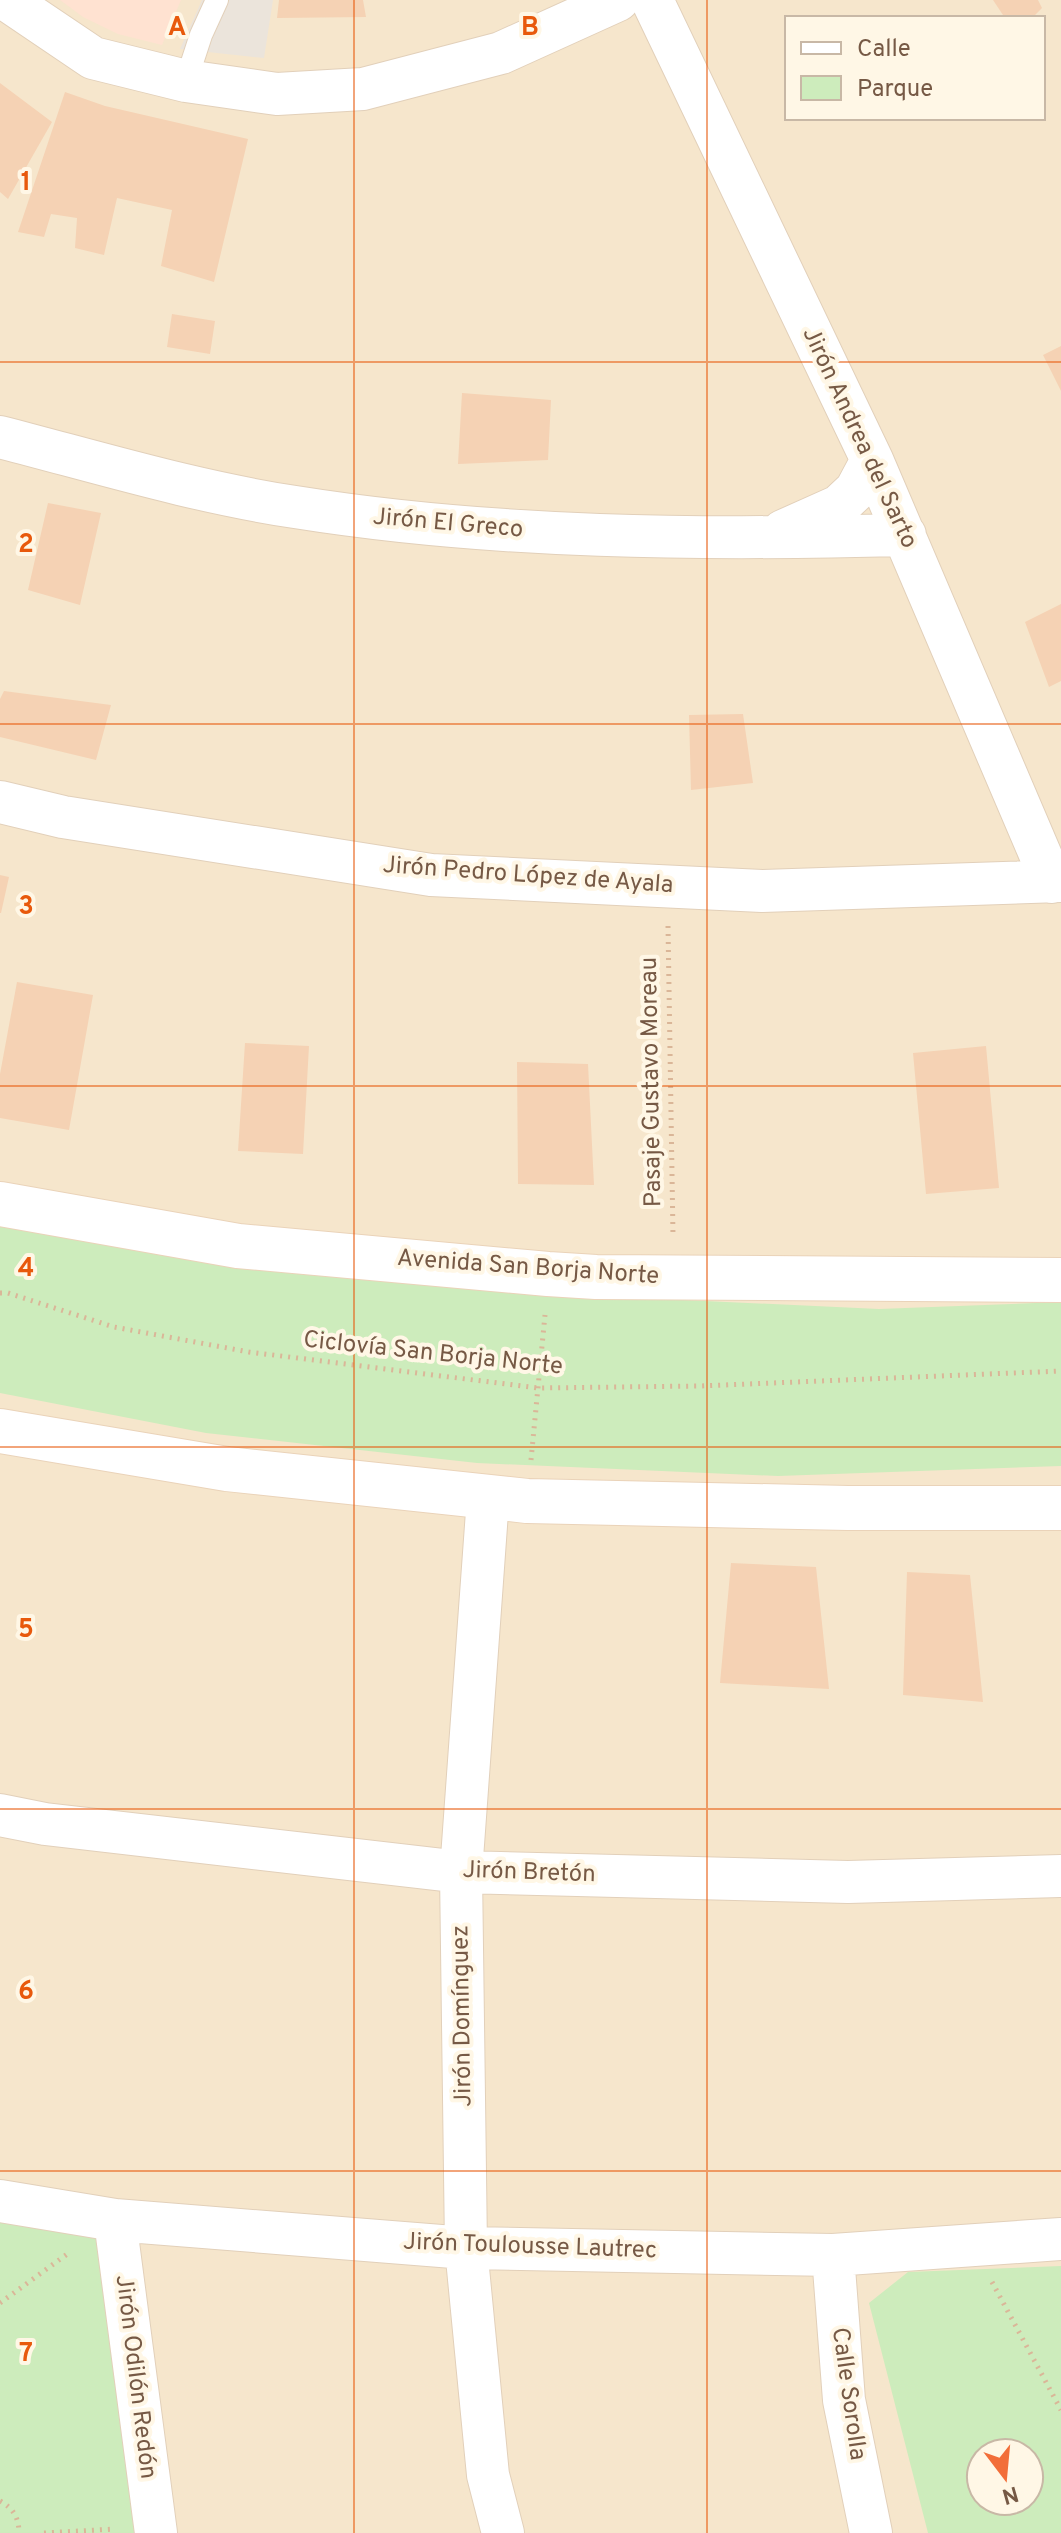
<svg xmlns="http://www.w3.org/2000/svg" width="1061" height="2533" font-family="Overpass,sans-serif">
  <rect width="100%" height="100%" fill="#fef4de"/>
  <path fill="#f6e6cc" fill-rule="evenodd" d="M0,0H1061V2533H0ZM787,18H1043V118H787ZM981,2453H1029V2501H981Z"/>
  <path fill="#ffe2d1" d="M60,0H181L162,45L118,34L83,17Z"/>
  <path fill="#ebe4db" d="M202,0H273L264,58L180,49Z"/>
  <path fill="#cdecbc" fill-rule="evenodd" d="M0,1219L532,1293L879,1309L1061,1302V1466L778,1476L477,1463L206,1433L0,1393Z
    M0,2201L115,2220L156,2533H0Z
    M1061,2266V2533H928L869,2303L908,2272ZM1029,2453V2501H981V2453Z"/>
  <path fill="#f5d2b4" d="M279,0H363L366,17L277,18Z
    M993,0H1038L1042,8L1032,18H1005Z
    M0,83L52,122L8,199L0,192Z
    M65,92L105,106L248,139L214,282L161,266L172,210L117,198L104,255L75,248L77,218L51,214L44,237L18,232Z
    M172,314L215,321L210,354L167,347Z
    M1061,346V391L1043,355Z
    M462,393L551,400L548,460L458,464Z
    M48,503L101,513L80,605L28,590Z
    M1061,604V681L1049,687L1025,622Z
    M4,691L111,705L96,760L0,737V699Z
    M743,714L753,783L691,790L689,715Z
    M0,875L9,877L1,913H0Z
    M17,982L93,995L69,1130L0,1118V1074Z
    M245,1043L309,1046L303,1154L238,1151Z
    M986,1046L999,1188L926,1194L913,1053Z
    M517,1062L588,1064L594,1185L518,1184Z
    M731,1563L816,1567L829,1689L720,1683Z
    M907,1572L970,1575L983,1702L903,1695Z"/>
  <g fill="none" stroke-linecap="round" stroke-linejoin="round">
    <defs>
      <path id="service" d="M186,81L201,35L217,0"/>
      <path id="minor" d="M7,0L93,58L186,81L277,94L363,89L501,53L618,0
        M652,0L872,460L1052,882
        M0,437C97,462 195,492 295,507C496,539 702,540 905,535
        M783,531L839,506L856,490L872,460
        M0,802L63,817L431,875L762,891L1061,881
        M488,1498L461,1872L466,2248L488,2475L503,2533
        M0,1815L45,1824L461,1872L848,1882L1061,1876
        M0,2201L115,2220L466,2248L833,2255L1061,2239
        M115,2220L156,2533
        M833,2255L844,2400L871,2533"/>
      <path id="secondary" d="M0,1204L238,1246L548,1274L596,1277L1061,1280
        M0,1431L227,1469L527,1501L848,1508H1061"/>
    </defs>
    <use href="#service" stroke="#e2d0ba" stroke-width="24"/>
    <use href="#minor" stroke="#e2d0ba" stroke-width="44"/>
    <use href="#secondary" stroke="#ead3b9" stroke-width="46"/>
    <path stroke="#dab698" stroke-width="5" stroke-dasharray="2 6" stroke-linecap="butt" d="M668,926L673,1236
      M0,1293H8L114,1327L249,1352L538,1388L700,1386L1061,1371
      M531,1460L545,1315
      M992,2282L1061,2410
      M0,2303L70,2252
      M0,2501C13,2508 19,2518 19,2533
      M44,2533L115,2529"/>
    <use href="#service" stroke="#fff" stroke-width="22"/>
    <use href="#minor" stroke="#fff" stroke-width="42"/>
    <use href="#secondary" stroke="#fff" stroke-width="44"/>
  </g>
  <path fill="none" stroke="#e8590c" stroke-width="2" stroke-opacity="0.55" d="M354,0V2533M707,0V2533M0,362H1061M0,724H1061M0,1086H1061M0,1447H1061M0,1809H1061M0,2171H1061"/>
  <g text-anchor="middle" dominant-baseline="central" stroke-width="8" stroke-linejoin="round" paint-order="stroke">
    <g font-size="24" fill="#765945" stroke="#fff7e6">
      <text transform="translate(859 438) rotate(65)">Jirón Andrea del Sarto</text>
      <text transform="translate(448 524) rotate(5)">Jirón El Greco</text>
      <text transform="translate(528 876) rotate(4)">Jirón Pedro López de Ayala</text>
      <text transform="translate(652 1082) rotate(-91)">Pasaje Gustavo Moreau</text>
      <text transform="translate(528 1268) rotate(4)">Avenida San Borja Norte</text>
      <text transform="translate(433 1354) rotate(6)">Ciclovía San Borja Norte</text>
      <text transform="translate(529 1873) rotate(2)">Jirón Bretón</text>
      <text transform="translate(463 2016) rotate(-91)">Jirón Domínguez</text>
      <text transform="translate(530 2247) rotate(2)">Jirón Toulousse Lautrec</text>
      <text transform="translate(135 2377) rotate(83)">Jirón Odilón Redón</text>
      <text transform="translate(848 2394) rotate(82)">Calle Sorolla</text>
    </g>
  </g>
  <g font-size="26" text-anchor="middle" font-weight="bold" fill="#e8590c" stroke="#fff7e6" stroke-width="8" stroke-linejoin="round" paint-order="stroke">
    <text x="177" y="35">A</text>
    <text x="530" y="35">B</text>
    <text x="26" y="190">1</text>
    <text x="26" y="552">2</text>
    <text x="26" y="914">3</text>
    <text x="26" y="1276">4</text>
    <text x="26" y="1637">5</text>
    <text x="26" y="1999">6</text>
    <text x="26" y="2361">7</text>
  </g>
  <rect x="785" y="16" width="260" height="104" fill="#fff7e6" stroke="#c8b8a6" stroke-width="2"/>
  <rect x="801" y="42" width="40" height="12" fill="#ffffff" stroke="#c8b8a6" stroke-width="2"/>
  <text x="857" y="56" font-size="24" fill="#765945">Calle</text>
  <rect x="801" y="76" width="40" height="24" fill="#cdecbc" stroke="#c8b8a6" stroke-width="2"/>
  <text x="857" y="96" font-size="24" fill="#765945">Parque</text>
  <g transform="translate(1005 2477) rotate(164)"><circle r="38" fill="#fff7e6" stroke="#c8b8a6" stroke-width="2"/>
  <path d="M0-6L14 30L0 20L-14 30Z" fill="#f26e39"/>
  <text y="-12" font-size="22" font-weight="bold" text-anchor="middle" fill="#765945">N</text>
  </g>
</svg>
